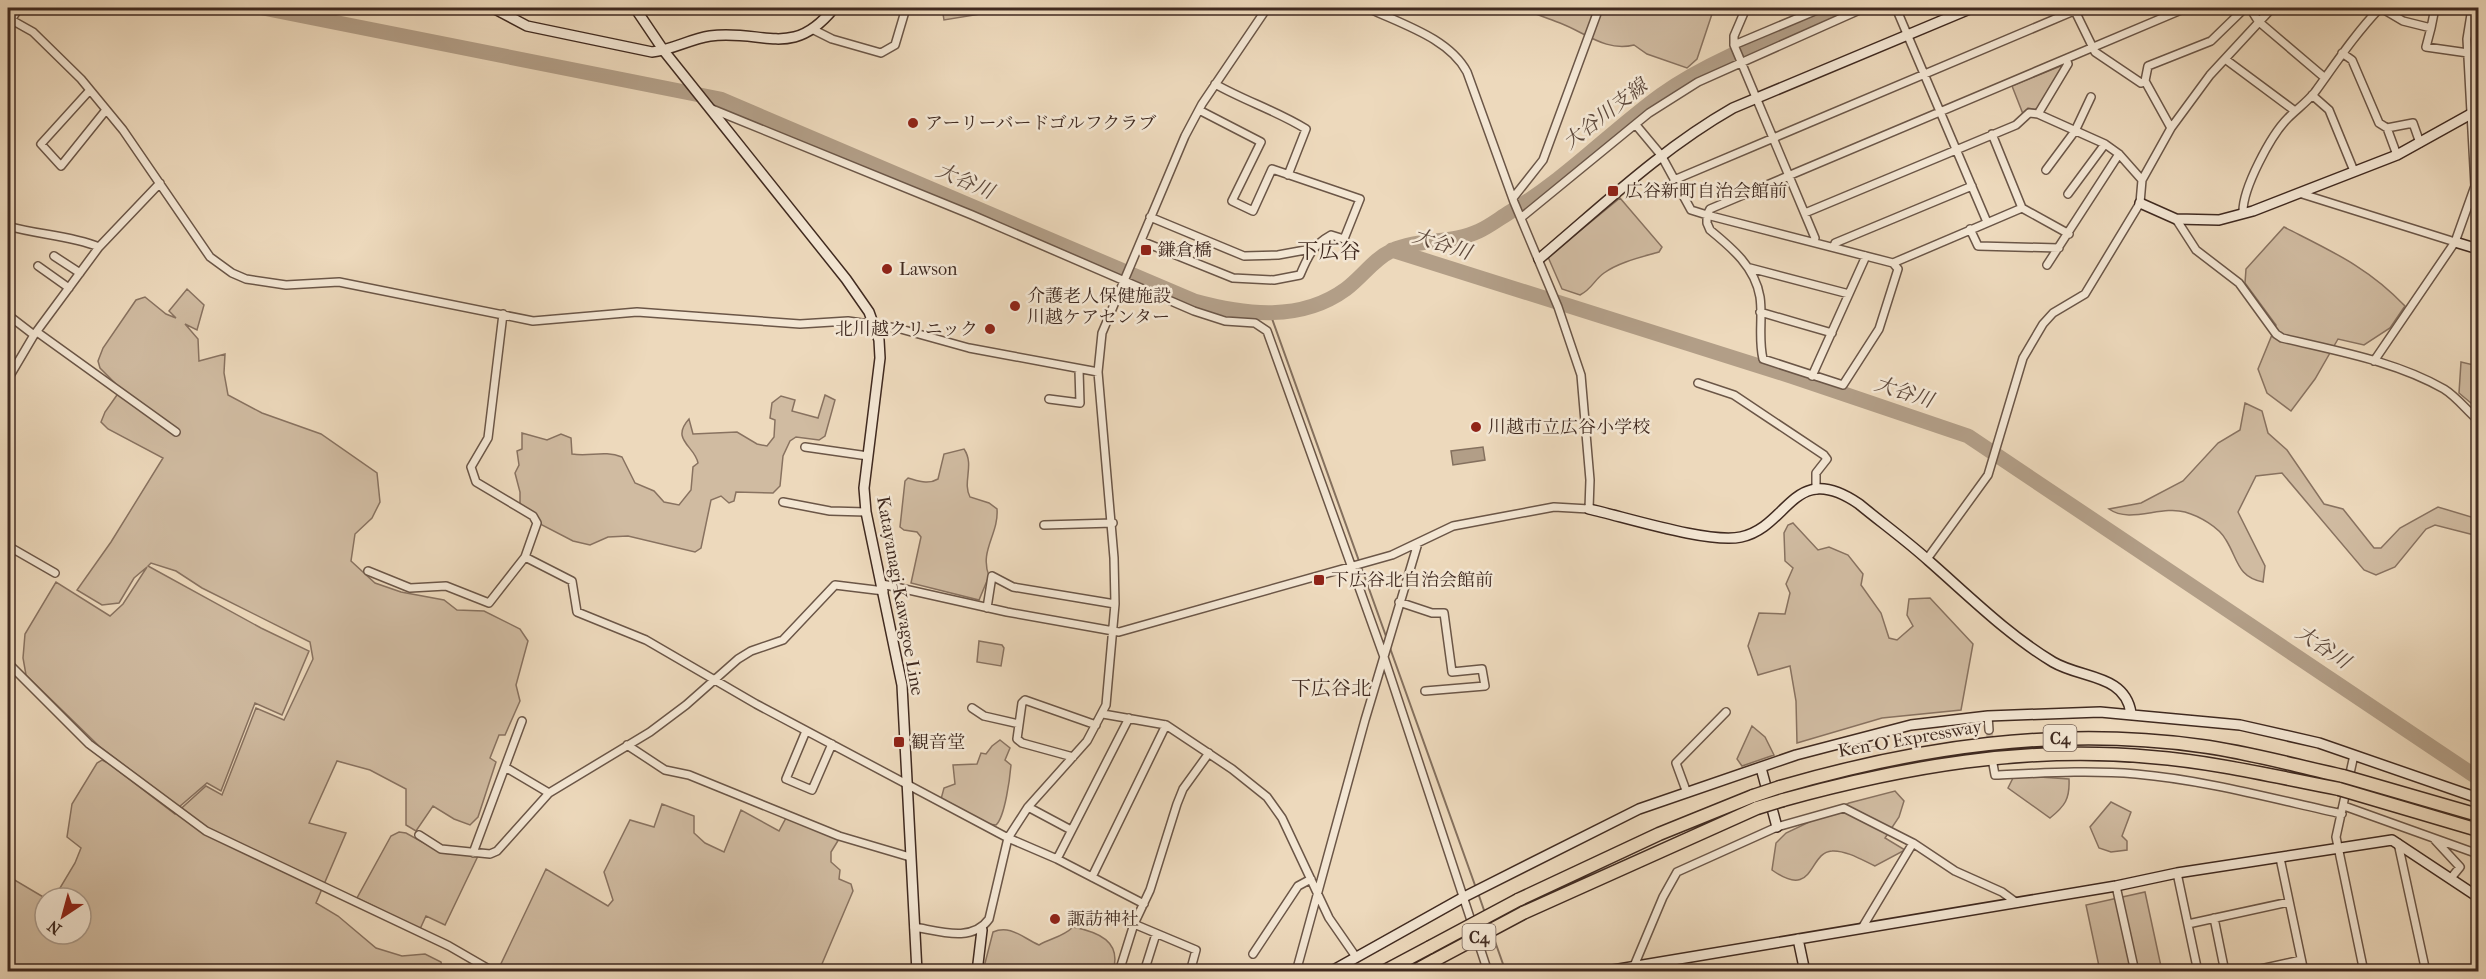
<svg xmlns="http://www.w3.org/2000/svg" width="2486" height="979" font-family="'IM FELL French Canon','Noto Serif JP',serif">
  <rect width="100%" height="100%" fill="#edd9bc"/>
  <filter id="stains"><feTurbulence type="fractalNoise" baseFrequency=".00333" numOctaves="4"/><feColorMatrix values="0 0 0 0 .2 0 0 0 0 .09 0 0 0 0 .02 0 0 0 .5 -.17"/></filter>
  <radialGradient id="worn" r=".72"><stop offset=".6" stop-color="#630" stop-opacity="0"/><stop offset="1" stop-color="#630" stop-opacity=".3"/></radialGradient>
  <path fill="#d0bba1" stroke="#887260" stroke-width="1.5" d="M942,8H1017L944,20Z
    M1531,8H1714L1697,59L1687,68L1647,54L1634,45C1606,52 1586,33 1560,23C1550,19 1540,16 1529,11Z
    M2063,65L2037,110L2028,108L2023,114L2012,86Z
    M1620,198L1662,247L1659,252C1642,257 1619,262 1604,273C1594,280 1592,289 1580,295L1562,289L1548,257Z
    M2284,227C2331,251 2368,267 2405,306L2390,328L2364,345L2338,339L2315,379L2291,411L2267,393L2258,369L2276,325L2245,283L2246,269Z
    M187,289L204,305L197,330L185,324L198,339L199,361L225,354L224,373L228,395L262,413L321,434L377,473L380,502L372,518L355,534L351,561L375,583L401,592L444,600L457,610L484,611L520,629L528,641L516,685L520,701L505,735H499L490,758L496,762L478,817L470,825L454,819L433,806L416,831L406,825V789L370,770L337,761L309,823L346,833L316,903L338,916L376,948L402,956L425,954L441,962L443,971H8V876L45,898V934H81V898H54L75,863L81,848L67,837L72,804L97,763L102,760L108,763L175,814L206,786L222,795L256,708L284,720L313,659L310,642L202,588L176,571L151,563L148,566L261,628L309,651L282,715L255,703L221,791L207,783L179,807L99,746L26,675L23,658L25,634L56,582L110,616L123,604L147,567L134,578L119,603L102,605L77,590L111,542L163,458L108,429L101,422L105,412L117,395L115,383L100,368L98,361L103,348L136,300L145,297L166,314L176,318L169,311Z
    M2461,362L2478,366V409L2459,393Z
    M825,395L835,400L825,436L819,440L796,437L790,441L783,456L780,486L773,493L736,492L734,501L729,503L721,496L711,500L701,548L695,552L628,536L608,537L590,545L573,541L542,525L533,512L520,505V492L515,473L519,465L517,451L522,449V433L547,440L561,434L571,438L572,454C590,457 604,450 622,457L635,483L654,491L664,502L679,505L691,490L693,467L698,463C695,446 670,440 689,419L693,434L737,432L757,444L767,446L774,437L775,420L770,418L772,403L781,396L795,400L792,411L818,418Z
    M2245,403L2262,411L2268,433L2287,450L2324,504L2343,509L2374,548H2381L2400,528L2438,507L2478,519V536L2435,525L2426,529L2395,567L2376,575L2364,570L2282,473L2256,476L2238,512L2265,566L2263,582C2237,577 2238,559 2226,540C2219,527 2199,516 2185,512C2161,505 2130,524 2109,509L2141,503L2183,481L2218,443L2240,430Z
    M964,449C975,465 962,482 970,497L989,503L997,509C999,534 979,551 989,576L979,600L911,583L921,537L917,532L904,530L900,527L905,481L908,478C919,481 928,485 938,479L944,454Z
    M1793,523L1818,550L1829,547L1848,555L1863,574L1861,585L1881,613L1889,638L1897,640L1913,626L1907,615L1909,599L1930,598L1973,644L1961,710L1882,718L1797,743L1796,701L1790,666L1758,675L1748,646L1759,613L1785,614L1790,593L1786,584L1793,568L1785,561L1784,533L1788,525Z
    M979,641L1002,645L1004,648L1001,666L977,662Z
    M1752,726L1765,737L1774,755L1742,766L1737,759Z
    M1000,740L1010,748L1005,760L1011,765C1010,777 1005,817 996,825L988,824L941,799L944,788L955,784L953,765L977,764L981,753L986,754L992,746Z
    M2025,776L2069,779C2070,799 2065,806 2050,818L2008,788L2013,778Z
    M1895,791L1904,801L1899,817L1885,838L1905,850L1875,866C1864,861 1846,850 1832,851C1808,852 1815,901 1772,870L1776,843L1786,833L1849,803Z
    M2111,802L2131,812L2122,836L2127,841V850L2111,852L2099,848L2090,827Z
    M662,804L694,816V833L705,843L724,852L741,810L779,831L786,818L839,839L831,852V862L840,870L839,879L851,884L853,891L819,971L497,972L546,869L608,906L613,900L604,872L630,820L654,827Z
    M399,832L406,833L442,853L478,856L445,925L426,916L420,929L357,898L391,836Z
    M2145,892L2162,971H2100L2086,905Z
    M1073,927C1098,932 1122,941 1113,971H983L993,932C1010,924 1023,938 1039,945C1051,938 1063,937 1073,927Z"/>
  <path fill="#b29e87" stroke="#84705e" stroke-width="1.5" d="M1483,447L1485,460L1453,465L1451,451Z"/>
  <g fill="none" stroke-linecap="round" stroke-linejoin="round">
    <path stroke="#84705e" stroke-width="2" d="M1270,313L1387,639
      M1390,648L1476,888
      M1478,893L1485,913
      M1492,933L1503,964"/>
    <path stroke="#b29e87" stroke-width="15" d="M263,8L720,99L1194,301C1245,315 1301,322 1346,289C1362,277 1374,259 1391,251C1419,238 1452,244 1479,231C1490,226 1500,218 1510,212C1565,180 1610,132 1661,95C1716,56 1784,34 1845,8
      M1392,250L1794,377L1968,436L2478,778"/>
    <path stroke="#cab69d" stroke-width="7" stroke-dasharray="7 3.5" stroke-linecap="butt" d="M1989,730L1993,761"/>
    <defs>
      <path id="street" d="M1746,8L1734,36V45L1815,238L1814,242
        M1896,8L1987,222
        M2250,8L2258,21L2325,78
        M2381,8L2403,21L2431,28L2435,8
        M2074,9L2095,52L2141,83L2145,81
        M8,18L33,32L81,79L123,130L210,257L232,273L246,279L286,285L339,282L533,321L637,312L800,324L848,321L897,328L969,348L1098,372
        M11,20L19,8
        M2431,28L2426,47L2468,53
        M814,30L832,39L881,53L895,45L906,8
        M1734,45L1822,8
        M2342,53L2352,60L2379,123L2387,128L2397,155
        M2225,59L2295,111
        M1215,84C1245,101 1277,111 1306,129L1288,175
        M90,90L41,144L61,166L106,110
        M2312,95L2329,110L2354,171
        M712,109L972,215L1194,311L1225,321L1255,323L1267,331L1384,657L1488,972
        M1636,125L1661,155L1691,210L1707,215L1710,209L2186,8
        M2171,128L2210,75L2272,8
        M2387,128L2413,123L2420,143
        M2046,170L2075,131L2091,97
        M1674,180L2081,8
        M2142,180L2171,128L2145,81L2148,66L2211,41L2245,8
        M2299,193L2455,242
        M2068,194L2105,144
        M1513,198L1543,160L1599,8
        M2022,208L2069,234
        M1805,213L2016,125L2029,113L2038,114
        M2243,213C2242,189 2271,135 2288,118C2297,109 2307,102 2315,92C2336,63 2355,34 2380,8
        M1150,217L1244,256L1278,255L1311,249
        M1522,217L1649,113L1698,82L1864,8
        M2176,219L2196,250L2239,283L2276,334L2282,338C2336,351 2395,361 2444,389C2457,397 2467,411 2478,420
        M8,226C38,235 69,235 99,247
        M1970,229L1978,246L2059,248
        M1141,241L1233,278L1274,280L1300,275C1308,256 1313,245 1331,235L1344,239L1360,199L1272,169L1253,211L1232,201L1261,142L1199,110
        M1834,247L1835,243L1972,186
        M54,256L80,273
        M1893,263L1898,269L1879,329L1843,385L1763,359C1758,338 1763,318 1760,297C1755,267 1732,248 1710,230L1707,223V215L1893,263L2022,208L1992,134
        M2047,265L2119,154
        M38,266L69,288
        M1750,268L1849,294
        M1760,312L1832,333
        M503,314L488,438L471,467L476,482L533,516L537,523L525,557L572,581L577,612L646,640L756,704L1008,838L1057,859L1144,904
        M8,315L34,335
        M37,332L176,432
        M2374,361L2455,242L2475,186L2467,39L2472,8
        M1812,376L1866,256
        M8,379L34,335L99,247L160,183
        M1698,383L1734,395L1824,455L1827,459L1816,473V490
        M1049,399L1080,403L1079,370
        M805,447L868,456
        M783,502L830,511L866,512
        M1044,525L1113,523
        M8,546L55,573
        M1927,559L1988,475L2023,358L2043,324L2053,313L2085,294L2140,203L2142,180L2119,154L2105,144L2038,114L2068,64L2066,59
        M368,571L410,588L446,586L489,603L525,557
        M882,584L1007,612L1119,632L1392,555L1453,526L1554,507L1589,509L1590,480L1581,375L1558,307L1514,202L1467,72C1449,38 1401,24 1368,8
        M1399,602L1432,613H1444L1452,672L1482,669L1485,686L1425,691
        M987,608L992,576L1013,587L1115,604
        M8,663L89,744L206,831L449,946L494,972
        M972,708L984,716L1019,724
        M1103,714L1166,725L1232,769L1267,797L1282,818L1329,918L1356,957
        M1988,716L1989,730
        M806,731L786,779L812,790L832,744
        M627,745L665,770L689,775L839,836L910,857
        M2354,755L2336,837L2364,972
        M1073,757L1022,743L1017,739L1022,703L1025,700L1096,725
        M1993,764L1995,775C2042,773 2089,770 2136,774C2205,780 2274,799 2342,814
        M505,767L549,793
        M1687,793L1676,763L1726,712
        M2344,806L2478,854
        M1028,807L1071,830
        M419,835L441,849L490,854L497,851L549,793L650,732L686,705L738,659L751,651L783,640L835,585L884,591
        M2435,840L2460,867L2451,878
        M2398,843L2426,972
        M473,853L522,721
        M2280,858L2304,972
        M1057,859L1129,718
        M2177,873L2198,972
        M1092,877L1166,725
        M2116,886L2135,972
        M2478,904V917
        M2214,918L2225,972
        M1134,924L1196,950L1190,972
        M2188,924L2289,902
        M914,927C939,931 972,943 989,919L1008,838L1028,807L1087,741L1106,705L1115,604L1114,558L1098,372L1102,333L1185,136L1202,104L1267,8
        M1862,928L1913,843
        M1253,954L1298,886L1311,879
        M1634,966L1663,897L1677,872L1777,827L1844,808L1913,843L1955,871L2002,892L2017,903
        M1119,972L1134,924L1150,890L1177,804L1183,789L1209,753
        M1144,972L1156,934
        M1296,972L1365,720L1418,543
        M2247,972L2301,960"/>
      <path id="secondary" d="M493,8L527,26L652,52C672,50 690,39 710,36C764,29 792,60 834,8
        M635,8L664,51L846,279L869,312L879,340L880,358L864,488L866,512L902,685L917,972
        M2140,203L2176,219L2219,220L2253,211L2397,155L2478,110
        M2455,242L2478,249
        M1539,259C1602,206 1661,149 1733,108L1972,8
        M1589,509C1625,517 1709,544 1741,537C1789,527 1793,459 1859,504C1882,523 1907,541 1929,561C1969,596 2008,635 2053,662C2082,679 2125,674 2131,713
        M1761,768L1777,827
        M1798,939L1805,972
        M977,972L982,930
        M1330,972L1464,897L1639,809L1796,755L1911,725L1988,716L2100,712L2240,725L2319,743L2478,798
        M1601,972L2116,886L2177,873L2392,840L2478,897"/>
      <path id="highway" d="M1780,787C1918,747 2057,726 2201,746C2248,752 2296,766 2343,776
        M1783,800C1903,767 2026,745 2151,757C2215,762 2277,777 2339,789
        M1518,900L1659,834L1753,796
        M1523,913L1757,808
        M1383,972L1430,947
        M1413,972L1435,960"/>
    </defs>
    <use href="#street" stroke="#6b5647" stroke-width="10"/>
    <use href="#secondary" stroke="#402a20" stroke-width="12"/>
    <use href="#highway" stroke="#402a20" stroke-width="15"/>
    <use href="#street" stroke="#f3e6d3" stroke-width="7"/>
    <use href="#secondary" stroke="#f3e6d3" stroke-width="9"/>
    <use href="#highway" stroke="#edd9bc" stroke-width="12"/>
    <defs>
      <path id="highway-bridge" d="M2343,776L2478,815
        M2339,789L2478,830
        M1753,796L1780,787
        M1757,808L1783,800
        M1430,947L1518,900
        M1435,960L1523,913"/>
    </defs>
    <use href="#highway-bridge" stroke="#402a20" stroke-width="15" stroke-linecap="butt"/>
    <use href="#highway-bridge" stroke="#edd9bc" stroke-width="12"/>
  </g>
  <g fill="#8f2418" stroke="#f3e6d3" stroke-width="2">
    <circle cx="913" cy="123" r="6"/>
    <rect x="1607" y="185" width="12" height="12" rx="3"/>
    <rect x="1140" y="244" width="12" height="12" rx="3"/>
    <circle cx="887" cy="269" r="6"/>
    <circle cx="1015" cy="306" r="6"/>
    <circle cx="990" cy="329" r="6"/>
    <circle cx="1476" cy="427" r="6"/>
    <rect x="1313" y="574" width="12" height="12" rx="3"/>
    <rect x="893" y="736" width="12" height="12" rx="3"/>
    <circle cx="1055" cy="919" r="6"/>
  </g>
  <g text-anchor="middle" dominant-baseline="central" stroke-width="5" stroke-linejoin="round" paint-order="stroke">
    <g fill="#f3e6d3" stroke="#766256" stroke-width="1.5">
      <rect x="2043.5" y="725" width="33" height="26" rx="4.5"/>
      <rect x="1462.5" y="924" width="33" height="26" rx="4.5"/>
    </g>
    <g font-size="16" font-weight="bold" fill="#402a20">
      <text x="2060" y="738">C4</text>
      <text x="1479" y="937">C4</text>
    </g>
    <g font-size="18" fill="#402a20" stroke="#f3e6d3" text-anchor="start">
      <text x="925" y="123">アーリーバードゴルフクラブ</text>
      <text x="1625" y="191">広谷新町自治会館前</text>
      <text x="1158" y="250">鎌倉橋</text>
      <text x="899" y="269">Lawson</text>
      <text x="1027" y="296">介護老人保健施設<tspan x="1027" dy="21">川越ケアセンター</tspan></text>
      <text x="978" y="329" text-anchor="end">北川越クリニック</text>
      <text x="1488" y="427">川越市立広谷小学校</text>
      <text x="1331" y="580">下広谷北自治会館前</text>
      <text x="911" y="742">観音堂</text>
      <text x="1067" y="919">諏訪神社</text>
    </g>
    <g font-size="18" fill="#402a20" stroke="#f3e6d3">
      <text transform="translate(900 596) rotate(80)">Katayanagi-Kawagoe Line</text>
      <text transform="translate(1910 739) rotate(-10)">Ken-O Expressway</text>
    </g>
    <g font-size="20" font-style="italic" fill="#5c473a" stroke="#f3e6d3">
      <text transform="translate(1605 114) rotate(-38)">大谷川支線</text>
      <text transform="translate(965 181) rotate(23)">大谷川</text>
      <text transform="translate(1442 244) rotate(18)">大谷川</text>
      <text transform="translate(1904 392) rotate(18)">大谷川</text>
      <text transform="translate(2323 647) rotate(34)">大谷川</text>
    </g>
    <g font-size="20" fill="#402a20" stroke="#f3e6d3">
      <text x="1331" y="688">下広谷北</text>
    </g>
    <g font-size="21" fill="#402a20" stroke="#f3e6d3">
      <text x="1329" y="251">下広谷</text>
    </g>
  </g>
  <rect width="2486" height="979" fill="none" stroke="#edd9bc" stroke-width="30"/>
  <rect x="9" y="9" width="2468" height="961" fill="none" stroke="#402a20" stroke-width="3"/>
  <rect x="15" y="15" width="2456" height="949" fill="none" stroke="#402a20" stroke-width="1.5"/>
  <g transform="translate(63 916) rotate(216)"><circle r="28" fill="#f3e6d3" stroke="#ab9b8b" stroke-width="1.5"/>
  <path d="M0-4.5L10 22L0 15L-10 22Z" fill="#8f2418"/>
  <text y="-9" font-size="16" font-weight="bold" text-anchor="middle" fill="#402a20">N</text>
  </g>
  <rect width="100%" height="100%" filter="url(#stains)"/>
  <rect width="100%" height="100%" fill="url(#worn)"/>
</svg>
